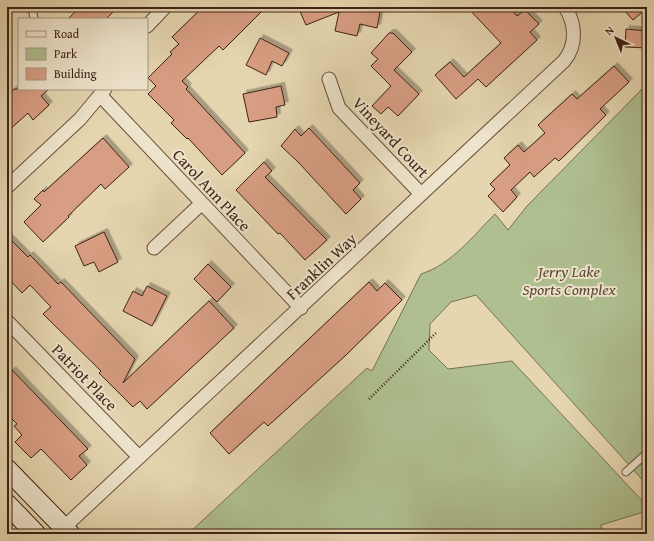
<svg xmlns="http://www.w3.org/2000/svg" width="654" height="541" font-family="'Gentium Book Plus',serif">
  <defs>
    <filter id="shadow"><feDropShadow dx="3.5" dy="-3.5" stdDeviation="0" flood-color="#0004"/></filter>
  </defs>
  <rect width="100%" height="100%" fill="#e5d6b0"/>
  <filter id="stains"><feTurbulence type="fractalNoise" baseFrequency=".005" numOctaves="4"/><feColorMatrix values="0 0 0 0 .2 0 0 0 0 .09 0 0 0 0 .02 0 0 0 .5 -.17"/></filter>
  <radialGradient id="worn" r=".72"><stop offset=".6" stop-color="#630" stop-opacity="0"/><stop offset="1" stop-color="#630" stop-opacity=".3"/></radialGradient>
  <path fill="#afbf90" stroke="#787053" d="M647,84V485L476,295L451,302L430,324L429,350L448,369L512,361L647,506V511L601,525L602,534H188L367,368L372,371L421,274C452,264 473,236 495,214L508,230L527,206Z"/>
  <path fill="#d89e83" stroke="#402216" filter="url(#shadow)" d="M80,7H118L106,19H68Z
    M203,7H266L223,50L219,46L182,81L188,87L186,89L245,153L222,175L188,138L187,139L171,123L174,120L148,94L156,86L148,78L172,54L170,52L179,44L172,37Z
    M298,7H381L377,28L360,24L357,36L335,31L339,12L306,25Z
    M467,7H509L517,16L525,10L539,24L530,32L537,40L486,87L478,79L456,99L435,75L450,62L464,77L501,43Z
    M621,7H647V8L633,20Z
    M626,29L647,31V48L625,47Z
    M389,33H393L412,52L394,70L419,94L398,116L388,107L381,114L372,106L391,86L371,66L378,59L371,53Z
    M260,38L289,53L282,66L272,61L266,75L246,65Z
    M614,66L629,82L600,109L606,115L559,161L555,158L534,177L530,172L511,190L517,197L503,212L488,196L495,189L490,184L510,165L504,158L518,145L524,152L545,133L538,125L572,94L577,99Z
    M281,86L285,105L276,107L277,117L249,122L243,94Z
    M14,89H49L41,96L49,105L33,120L28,113L7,132V96Z
    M309,128L360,183L353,190L361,199L346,214L299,163L281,146L295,129L301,136Z
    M103,138L129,167L105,189L101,184L68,216L69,217L43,242L24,222L41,205L34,199L43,190L44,192Z
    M264,162L272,171L265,177L327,240L305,260L280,233L278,234L236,190Z
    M104,232L118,262L99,272L94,262L84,266L75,246Z
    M7,236L28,257L30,255L58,284L61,282L135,359L123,383L209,301L234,328L147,409L140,401L133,407L99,373L101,371L43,314L51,307L30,285L22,293L7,277Z
    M208,264L231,287L217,302L194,279Z
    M369,282L377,291L385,283L402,300L345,356L268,426L264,422L229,454L210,433Z
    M147,286L167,296L152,326L123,311L133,291L142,296Z
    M12,370L88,449L79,456L87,465L71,480L41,449L31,458L15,442L22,435L14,426L17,424L7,414V375Z"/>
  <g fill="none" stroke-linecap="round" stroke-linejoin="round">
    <defs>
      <path id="service" d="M32,7L34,19
        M626,472L647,453"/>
      <path id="minor" d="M147,26L165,7
        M329,79L339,108L421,194
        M100,95L301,308
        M7,187L80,119L105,89
        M154,248L201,204
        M7,321L139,457
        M58,533L564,61C577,45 576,24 565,7"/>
      <path id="secondary" d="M7,469L70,534
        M7,504L36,534"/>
    </defs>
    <use href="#service" stroke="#694f3c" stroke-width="9"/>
    <use href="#minor" stroke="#694f3c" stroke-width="15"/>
    <use href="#secondary" stroke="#402216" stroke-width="21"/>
    <path stroke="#402216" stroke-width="2.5" stroke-dasharray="1 2" stroke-linecap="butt" d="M369,399L437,332"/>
    <use href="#service" stroke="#eee4cc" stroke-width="7"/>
    <use href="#minor" stroke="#eee4cc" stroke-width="13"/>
    <use href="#secondary" stroke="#eee4cc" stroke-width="19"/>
  </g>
  <g text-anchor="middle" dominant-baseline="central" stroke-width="4" stroke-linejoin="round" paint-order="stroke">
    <g font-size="16" fill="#402216" stroke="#eee4cc">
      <text transform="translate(391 137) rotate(47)">Vineyard Court</text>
      <text transform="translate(212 190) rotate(47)">Carol Ann Place</text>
      <text transform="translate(321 266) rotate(-43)">Franklin Way</text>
      <text transform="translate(85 377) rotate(46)">Patriot Place</text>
    </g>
    <g font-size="16" font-style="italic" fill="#5c4934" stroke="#eee4cc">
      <text x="569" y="271">Jerry Lake<tspan x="569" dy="18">Sports Complex</tspan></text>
    </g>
  </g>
  <rect width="654" height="541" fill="none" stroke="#e5d6b0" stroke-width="24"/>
  <rect x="8" y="8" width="638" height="525" fill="none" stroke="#402216" stroke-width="2"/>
  <rect x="12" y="12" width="630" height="517" fill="none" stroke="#402216"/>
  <rect x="18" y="18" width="130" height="72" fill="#eee4cc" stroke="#a89683"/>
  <rect x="26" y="31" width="20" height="6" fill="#eee4cc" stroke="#a89683"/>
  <text x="54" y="38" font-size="12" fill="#402216">Road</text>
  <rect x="26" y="48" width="20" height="12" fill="#afbf90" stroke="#a89683"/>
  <text x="54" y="58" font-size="12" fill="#402216">Park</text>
  <rect x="26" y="68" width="20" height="12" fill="#d89e83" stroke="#a89683"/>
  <text x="54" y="78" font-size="12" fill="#402216">Building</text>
  <g transform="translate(616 38) rotate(317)" stroke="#eee4cc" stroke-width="3" paint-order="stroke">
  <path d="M0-3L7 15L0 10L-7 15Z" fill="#402216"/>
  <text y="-6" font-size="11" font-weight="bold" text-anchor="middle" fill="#402216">N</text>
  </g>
  <rect width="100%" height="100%" filter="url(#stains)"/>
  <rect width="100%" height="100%" fill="url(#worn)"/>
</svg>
